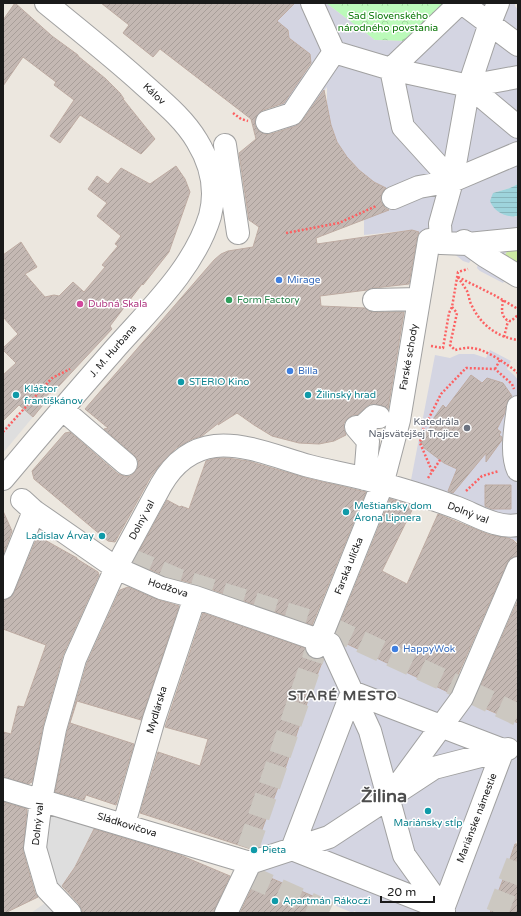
<svg xmlns="http://www.w3.org/2000/svg" width="521" height="916" font-family="'Varela Round',sans-serif">
  <defs>
    <pattern id="park-crowns" width="20" height="18" patternUnits="userSpaceOnUse"><rect width="20" height="18" fill="#bbfab9"/><path d="M2 6a3 3 0 1 1 6 0M12 15a3 3 0 1 1 6 0" fill="none" stroke="#a0d69e"/></pattern>
    <pattern id="water-rules" width="6" height="5" patternUnits="userSpaceOnUse"><rect width="6" height="5" fill="#9ed4dc"/><path d="M0 2.5h6" fill="none" stroke="#88b5bc"/></pattern>
    <pattern id="building-hatch" width="6" height="6" patternUnits="userSpaceOnUse"><rect width="6" height="6" fill="#c4b8b3"/><path d="M-1 1l2-2M0 6l6-6M5 7l2-2" fill="none" stroke="#a89e99"/></pattern>
  </defs>
  <rect width="100%" height="100%" fill="#ece7df"/>
  <path fill="#cde9a3" d="M518,242V267L504,256L512,243Z"/>
  <path fill="url(#park-crowns)" d="M326,3H449L427,29L403,41L375,40Z"/>
  <path fill="#dedede" d="M41,390L48,397L47,400L3,453V429Z
    M48,809L96,826L75,867L59,890L51,879L43,840Z
    M48,901L58,913H31Z"/>
  <path fill="#d4d5e2" d="M291,3H326L375,40L403,41L427,29L449,3H515V6L518,10V184L510,188L493,193L515,217L518,216V242L512,244L504,256L518,267V287L505,280L503,283L480,271L477,268L478,264L471,260L469,263L463,261L441,243L421,234L417,231L412,230L364,235V219L396,207L389,190L374,182L359,170L347,157L337,142L331,125L327,105V87L294,130L284,127L272,116L311,65L310,54L288,37L289,35L288,30L268,15Z
    M490,350L511,361L507,369L514,375L518,380V542L476,525L407,501L435,355L450,358L459,354H474L486,358Z
    M333,637L485,709L518,723V837L504,877L490,913H358L354,911L353,913L329,903V901L316,896L315,898L252,869L254,850L286,766L312,688Z"/>
  <path fill="url(#water-rules)" d="M518,184V216C506,218 494,212 490,201L493,193L510,188Z"/>
  <path fill="url(#building-hatch)" stroke="#beaba2" d="M15,3L52,36L78,55V56L106,79L120,93L124,99H123L155,139L141,154L80,115L60,143L50,136L74,100L54,85L56,82L23,57L3,86V20Z
    M101,3H295L277,21L288,30L289,38L310,54L311,63L284,103L263,110L258,114L255,120V126L259,131L265,134H271L296,126L302,121L324,90L331,125L337,142L347,157L359,170L374,182L386,188L383,191L381,196V202L385,208L389,210L316,238L317,244L412,230L419,232L417,238L409,284L374,288L367,290L320,296L321,306L365,308L368,311L374,312H404L388,409L381,405L370,404L357,415H353L348,418L344,423V429L346,435L334,441L319,444L299,443L272,436L254,425L237,413L218,425L220,422L202,436L192,439L176,448L162,462L150,478L115,542L108,541L34,479L32,471L65,433L70,432L118,474L124,476H130L135,472L138,466V460L134,455L104,429L108,428L85,409L214,260L221,254L228,251L253,247L259,227L249,220L239,153L256,139L251,119L160,49L153,57L123,33L129,25Z
    M176,166L185,179L190,192L169,252L143,285L142,284L110,326L112,329L57,388L49,389L47,400L33,417L19,405L3,421V375L16,363L3,350V348L18,334L3,317V255L21,242L37,267L25,274L45,297L54,295L59,296L73,282L84,292L105,267L102,265L118,246L115,244L121,236L97,216L107,203L88,189L97,176L108,184L121,168L150,184Z
    M471,375L482,383L487,378L503,383L512,396L508,400L504,415L497,429L501,432L499,435L502,437V440L486,462V453L453,493L448,491L457,469L444,463L423,447L424,445L420,443L422,436L433,424L431,422L443,405L446,408Z
    M216,458H227L248,461L306,478L366,492L312,625L199,585L165,576L133,562L167,500L180,507L181,506L189,509L206,461Z
    M485,485H511V509H492L485,506Z
    M390,499L414,506L382,571L407,584L438,514L490,535L508,538L513,540L518,545V556L511,558L507,563L450,693L343,642L339,635L336,633Z
    M3,511L12,531L3,555Z
    M43,539L77,558V559L98,572L99,575L63,655L43,726L32,782L28,784L3,777V732L11,734L18,706L24,707L46,645L3,629V600L10,598L14,593L36,540Z
    M128,587L156,599L179,606L141,720L77,701L70,723L134,744L116,805L86,795L84,800L55,792L67,732L87,663L120,590Z
    M518,600V723L473,703Z
    M203,613L305,648L307,654L312,658L318,659L323,658V660L312,688L286,766L255,848L251,849L140,813L158,752L200,766L208,739L165,727Z
    M3,802L27,809L23,851L35,893L38,897L5,913H3Z
    M94,829L180,855L230,876L215,908L214,913H82V910L79,904L62,886L75,867Z
    M515,844H518V913H490L504,877Z
    M259,873L315,897L316,896L329,901L326,913H240Z"/>
  <g fill="none" stroke-linecap="round" stroke-linejoin="round">
    <path stroke="#ccc8c1" stroke-width="22" stroke-dasharray="22 11" stroke-linecap="butt" d="M130,559L177,579L320,624
      M331,628L459,687
      M470,692L518,715
      M248,848L317,647
      M249,876L331,913
      M497,913L518,859"/>
    <defs>
      <path id="minor" d="M312,3L334,52
        M462,3L518,45
        M498,3L490,23L469,86L452,181L440,224L441,243L468,244L518,239
        M469,86L518,127
        M267,122L292,114L334,52L391,69L469,86L518,77
        M225,145L238,233
        M452,181L518,153
        M393,198L419,187L452,181L403,127L391,69L460,3
        M464,241L485,256L518,276
        M374,300L419,299
        M518,407C516,425 510,452 518,470
        M62,409L126,464
        M356,427L368,441L365,479
        M359,430L374,416L379,417
        M3,479C39,436 76,393 113,351C148,311 194,269 210,216C217,190 211,164 197,141C184,119 163,102 144,85C112,56 79,30 46,3
        M22,500L34,511L116,568L161,588L195,597L330,644L370,731L404,855L444,911
        M3,588L34,511
        M317,647L382,485L399,420L429,240L441,243
        M352,692L503,750L443,909L292,849Z
        M396,788L462,698L518,568
        M3,789L250,863
        M124,824L154,719L195,597
        M250,863L329,837L434,768L508,749
        M70,913L47,889L35,848L41,800L55,729L75,659L116,568L161,485C173,464 190,449 215,446C247,443 279,458 309,466C328,471 347,474 365,479C395,487 426,496 455,507C475,514 496,529 518,525
        M226,913L250,863"/>
    </defs>
    <use href="#minor" stroke="#a1a1a1" stroke-width="24"/>
    <path stroke="#fc6162" stroke-width="2.5" stroke-dasharray="2 2" stroke-linecap="butt" d="M233,113L241,119L248,121
      M286,233L339,223L376,206
      M458,277C461,282 464,286 467,291C469,295 469,301 472,306C481,325 497,337 518,340
      M458,277L494,295L518,309
      M503,300C502,309 500,315 508,321H511L518,315
      M452,307L457,313L450,345L455,350C460,349 466,347 471,348C486,349 507,364 518,373
      M504,337L508,321
      M431,346L443,348L449,313L452,307L458,272L468,269
      M495,369L500,360
      M44,387L51,393
      M3,432L52,378L70,369
      M432,471L420,443L422,432L441,394L466,368L495,369L512,384L514,389
      M428,478L440,460
      M466,491L482,476L499,471"/>
    <use href="#minor" stroke="#fff" stroke-width="22"/>
  </g>
  <g fill="#3f7fe0" stroke="#fff" stroke-width="1.5">
    <circle cx="279" cy="280" r="4"/>
    <circle cx="290" cy="371" r="4"/>
    <circle cx="395" cy="649" r="4"/>
  </g>
  <circle fill="#2e9e5b" stroke="#fff" stroke-width="1.5" cx="229" cy="300" r="4"/>
  <circle fill="#d1479c" stroke="#fff" stroke-width="1.5" cx="80" cy="304" r="4"/>
  <g fill="#0f9aa8" stroke="#fff" stroke-width="1.5">
    <circle cx="181" cy="382" r="4"/>
    <circle cx="16" cy="395" r="4"/>
    <circle cx="308" cy="395" r="4"/>
    <circle cx="346" cy="512" r="4"/>
    <circle cx="102" cy="536" r="4"/>
    <circle cx="428" cy="811" r="4"/>
    <circle cx="254" cy="850" r="4"/>
    <circle cx="275" cy="901" r="4"/>
  </g>
  <circle fill="#6b7280" stroke="#fff" stroke-width="1.5" cx="467" cy="428" r="4"/>
  <g text-anchor="middle" dominant-baseline="central" stroke-width="3" stroke-linejoin="round" paint-order="stroke">
    <g font-size="10" fill="#0c7709" stroke="#fff">
      <text x="388" y="16">Sad Slovenského<tspan x="388" dy="12">národného povstania</tspan></text>
    </g>
    <g font-size="10" fill="#1a1a1a" stroke="#fff">
      <text transform="translate(154 94) rotate(43)">Kálov</text>
      <text transform="translate(113 351) rotate(-49)">J. M. Hurbana</text>
      <text transform="translate(409 357) rotate(-80)">Farské schody</text>
      <text transform="translate(468 513) rotate(21)">Dolný val</text>
      <text transform="translate(142 520) rotate(-62)">Dolný val</text>
      <text transform="translate(349 566) rotate(-68)">Farská ulička</text>
      <text transform="translate(168 588) rotate(18)">Hodžova</text>
      <text transform="translate(157 710) rotate(-73)">Mydlárska</text>
      <text transform="translate(477 818) rotate(-69)">Mariánske námestie</text>
      <text transform="translate(38 824) rotate(-84)">Dolný val</text>
      <text transform="translate(127 825) rotate(17)">Sládkovičova</text>
    </g>
    <g font-size="10" fill="#366cbe" stroke="#fff" text-anchor="start">
      <text x="287" y="280">Mirage</text>
      <text x="298" y="371">Billa</text>
      <text x="403" y="649">HappyWok</text>
    </g>
    <g font-size="10" fill="#27864d" stroke="#fff" text-anchor="start">
      <text x="237" y="300">Form Factory</text>
    </g>
    <g font-size="10" fill="#b23c85" stroke="#fff" text-anchor="start">
      <text x="88" y="304">Dubná Skala</text>
    </g>
    <g font-size="10" fill="#0d838f" stroke="#fff" text-anchor="start">
      <text x="189" y="382">STERIO Kino</text>
      <text x="24" y="389">Kláštor<tspan x="24" dy="12">františkánov</tspan></text>
      <text x="316" y="395">Žilinský hrad</text>
      <text x="354" y="506">Meštiansky dom<tspan x="354" dy="12">Árona Lipnera</tspan></text>
      <text x="94" y="536" text-anchor="end">Ladislav Árvay</text>
      <text x="428" y="823" text-anchor="middle">Mariánsky stĺp</text>
      <text x="262" y="850">Pieta</text>
      <text x="283" y="901">Apartmán Rákoczi</text>
    </g>
    <g font-size="10" fill="#5b616d" stroke="#fff" text-anchor="end">
      <text x="459" y="422">Katedrála<tspan x="459" dy="12">Najsvätejšej Trojice</tspan></text>
    </g>
    <g font-size="14" font-weight="bold" letter-spacing="1" fill="#4d4d4d" stroke="#fff">
      <text x="343" y="695">STARÉ MESTO</text>
    </g>
    <g font-size="18" font-weight="bold" fill="#4d4d4d" stroke="#fff">
      <text x="384" y="796">Žilina</text>
    </g>
  </g>
  <rect width="521" height="916" fill="none" stroke="#1a1a1a" stroke-width="8"/>
  <path d="M381 896v6h53v-6" fill="none" stroke="#1a1a1a" stroke-width="2"/>
  <text x="387" y="896" font-size="12" fill="#1a1a1a" stroke="#ffffff" stroke-width="3" paint-order="stroke">20 m</text>
</svg>
